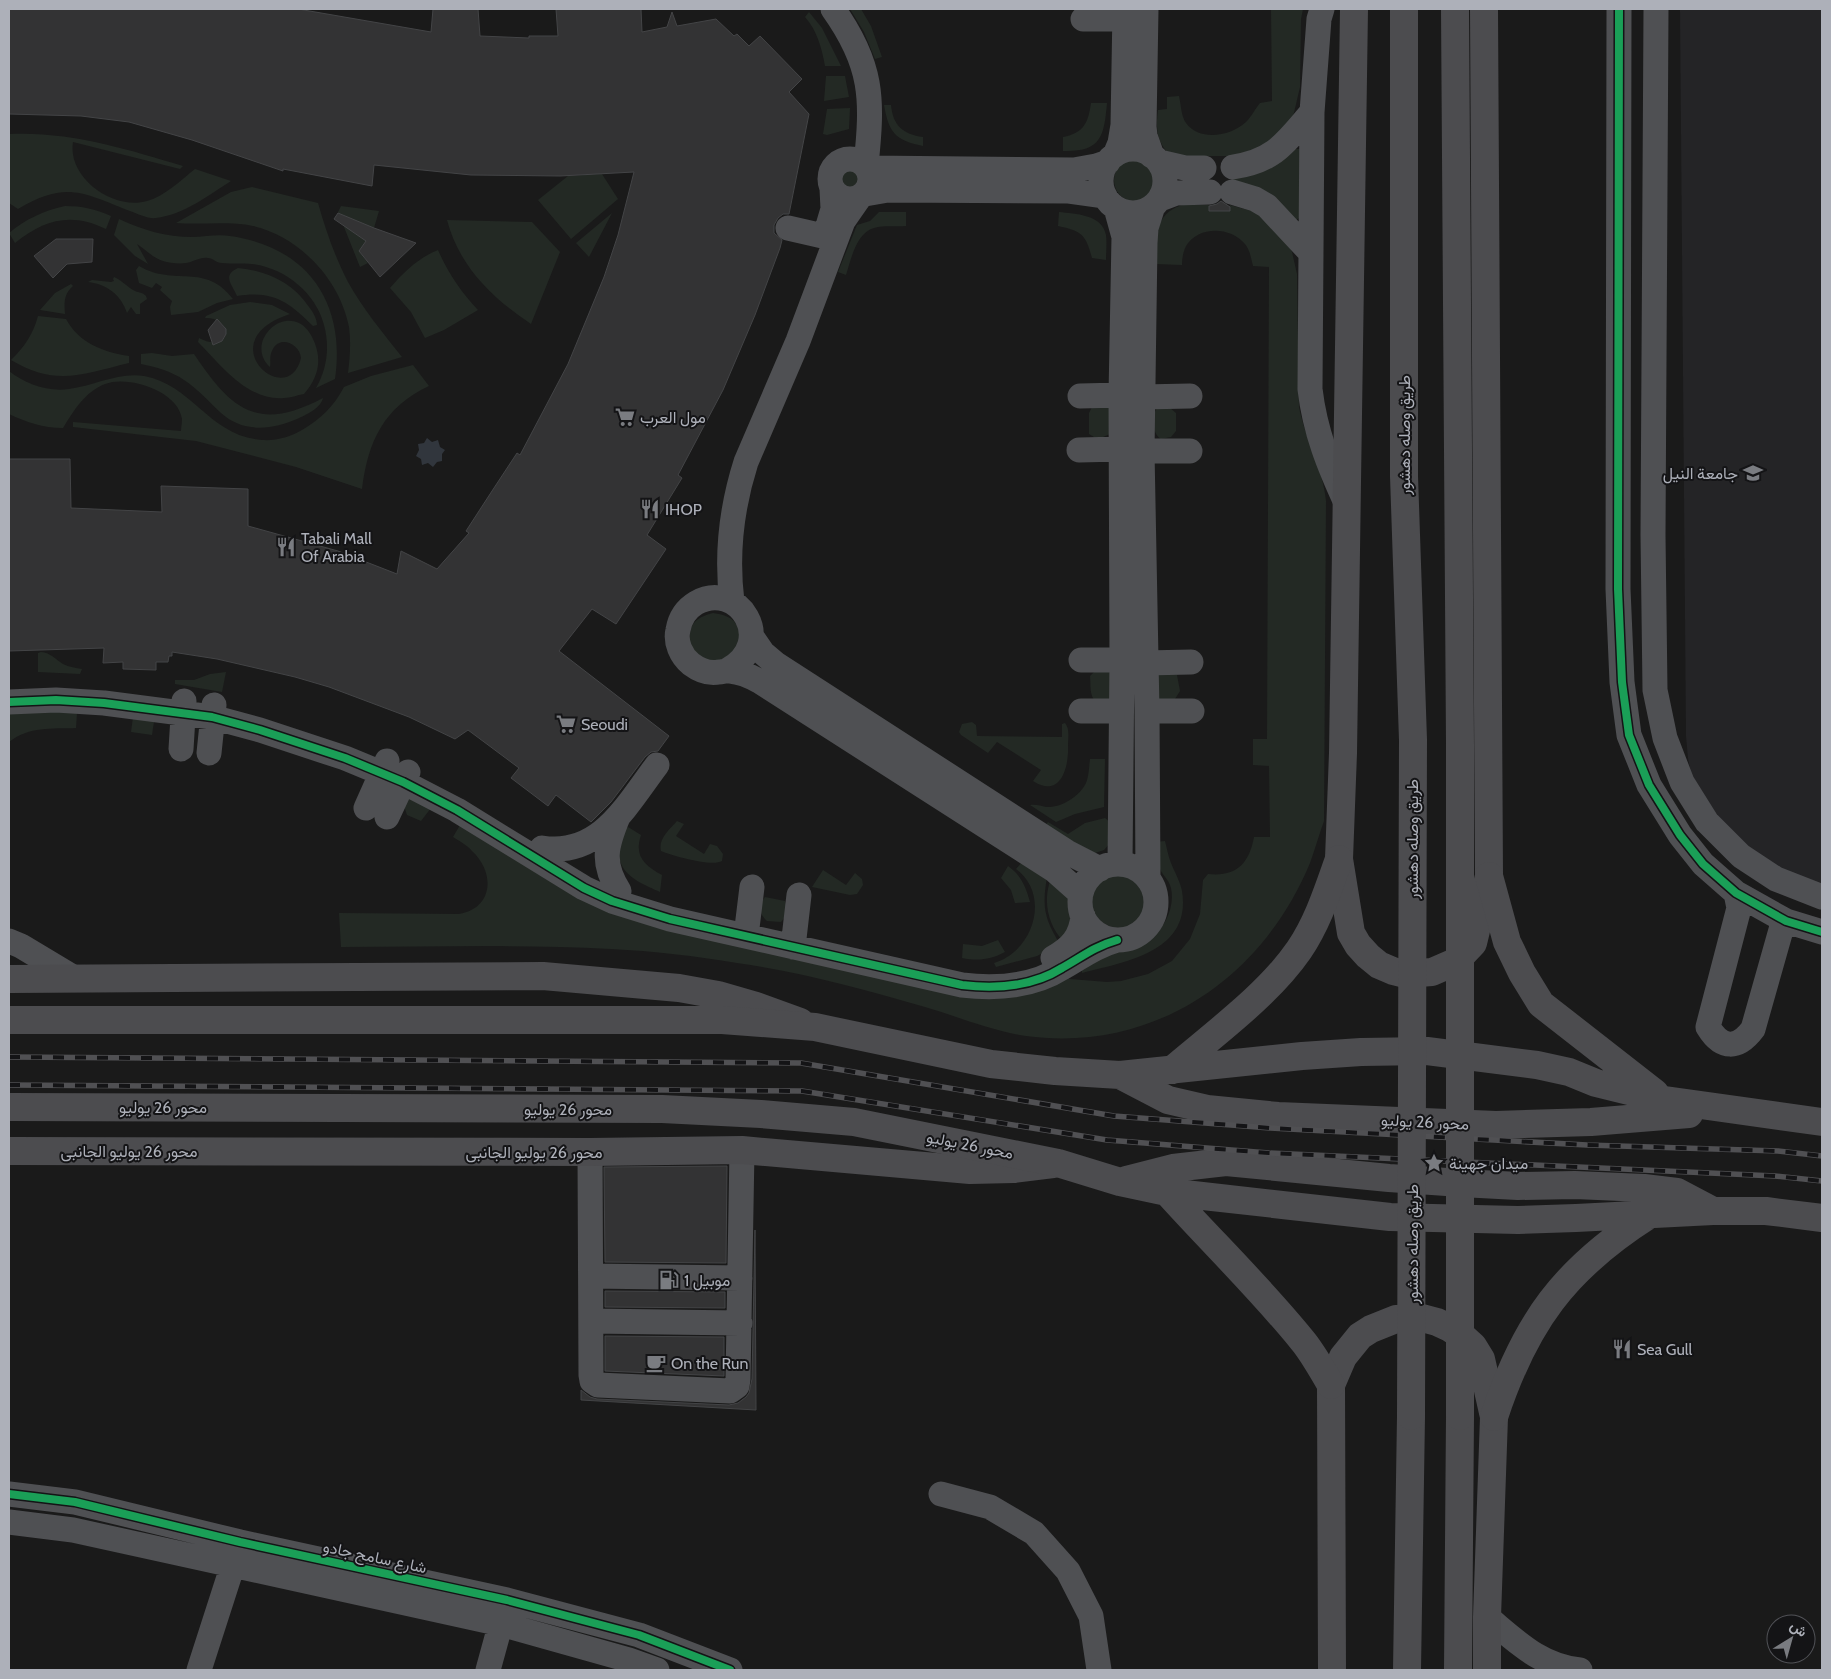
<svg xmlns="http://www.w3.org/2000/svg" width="1831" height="1679" font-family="Cabin,Vazirmatn,sans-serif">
  <rect width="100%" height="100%" fill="#1a1a1a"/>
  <path fill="#242426" d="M1680,9H1822V888L1801,881L1740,842L1720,820L1691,774L1688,758L1686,736Z"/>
  <path fill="#232924" d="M850,9H861L871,26L882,57L875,59L864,32Z
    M1271,9H1303L1301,19L1300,87L1293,117L1273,144L1232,156H1204V162L1166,151C1156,137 1156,127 1158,110L1167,109V97L1179,96C1181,104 1181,116 1186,123C1200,142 1231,136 1246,122C1252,116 1255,109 1260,103L1272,101Z
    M809,12L822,28L841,66H825C822,49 817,30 805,17Z
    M826,76H845L849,97L824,101Z
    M1091,103H1107C1104,137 1101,152 1063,151V137C1084,133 1088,123 1091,103Z
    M884,105H891C893,126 903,134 923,137V146C895,140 889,133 884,105Z
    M850,108L849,129L827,135L823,134L827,109Z
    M9,134C69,131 127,149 183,166L180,169L73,142C67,178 114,211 147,201C165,196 181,180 195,169L231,181C209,195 183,215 156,218C148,219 138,214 130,211C84,193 66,180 18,209L9,203Z
    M1292,149H1300L1299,218L1295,221L1232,188L1233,178Z
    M1114 180a22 22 0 1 1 44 0a22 22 0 1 1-44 0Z
    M850,168H856L865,176V182L848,194C837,186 837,173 850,168Z
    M602,174L618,199L571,239L538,200L568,176Z
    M252,187L318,203C326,231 335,257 348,282C363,309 383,333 402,357L348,373C350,357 351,342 349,327C340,280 300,237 253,226C230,221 200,225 176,223L231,192Z
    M1186,204L1209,205L1210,211H1230V205L1259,213L1288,241L1292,252L1297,274L1299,407C1305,439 1323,468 1326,501L1324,821C1319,835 1315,849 1310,863C1262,979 1153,1053 1026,1036C992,1031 959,1017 925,1007C863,989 801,972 737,963C696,956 653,951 611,949C521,944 431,947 341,947L339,913L459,914C494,908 495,872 472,851C467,845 459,841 453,837L460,825L431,808L421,821L407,815L404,806L407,800L415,796L568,890L895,978H1058L1107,982L1121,981L1148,974L1172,961L1190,939L1200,914L1203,880L1208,874C1236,877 1249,864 1254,837H1270L1269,766L1253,765V739H1267L1269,267L1253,266C1251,258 1250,250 1245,244C1230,226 1198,226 1186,246C1183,252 1182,259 1182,265L1155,264C1157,237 1153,212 1186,204Z
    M65,206C82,206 95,209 111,216L106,229C72,212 44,219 15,243L9,233C26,219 43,211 65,206Z
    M341,206L379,211L374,228L359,222L352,231L366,241L359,251L368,263L360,267L338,212Z
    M879,212H906V226C896,227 884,225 874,228C856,233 851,260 846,275L838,272L857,225L870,221Z
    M1059,212C1075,214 1102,214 1106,235C1107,243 1106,252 1106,260L1092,258C1086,235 1082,231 1058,226Z
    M612,213L589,257L576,243Z
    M119,219C143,230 166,237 192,237C205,237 217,234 230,236C308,247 346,303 335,379L316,388C327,369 330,347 324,325C316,293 285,268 252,264C242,263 232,264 222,263C216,263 213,258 208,258C199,257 194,262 186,263C179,264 169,263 163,261C153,258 145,249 137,244L148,264L135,256L114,235Z
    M447,220L532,222L560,252L531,324C492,298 459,266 447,220Z
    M438,250C448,273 461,292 478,310L444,330L425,338L411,312L390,288C404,272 418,258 438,250Z
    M139,266C175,287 205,262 233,299L217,303L198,312L171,315L170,307L172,301L160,290L162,287L156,283L152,288L139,283L136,270Z
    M238,268C267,271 292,282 309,307C313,312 317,319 317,325L313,326C289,302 273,290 237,296C233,285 221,276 238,268Z
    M114,277C123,281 127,287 135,291C140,293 142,292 146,296L147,299L140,304V314H136L131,307L127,313C121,295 107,284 88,282L92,280L111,282L114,281L113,279Z
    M71,284L73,286C64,294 64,302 65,314L40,310L55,293Z
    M250,302L272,305L290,314C207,341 288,412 301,358C300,344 279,334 272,351C269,356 271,362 270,367C263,361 260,352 262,343C267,327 283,316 299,323C305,326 309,331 312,337C323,358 319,377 304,394C297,395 291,398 284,398C247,401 221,365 198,342L199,338C207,342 213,344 222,341C233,328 218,317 205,318L206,316L230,305Z
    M38,316L66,319C79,343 103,352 129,356V363C83,374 56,387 11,360C24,347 33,335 38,316Z
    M152,353L172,356L194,354C231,409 257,433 323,398C321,408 306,415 297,419C272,430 243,433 221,413C209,402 198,389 184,380C171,371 156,367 141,364V354Z
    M413,365L429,386C384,407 368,441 362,489L296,467L196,441L73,427V422L181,431C181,428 182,423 182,419C178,391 129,375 105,384C85,392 74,410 63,428C43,428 26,422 9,414V371C25,384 48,392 69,389C94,386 118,372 144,376C193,385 209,436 262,440C276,441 290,437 302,430C321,419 334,406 344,387L371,376Z
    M1092,407H1108L1112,411L1110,434L1103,437H1094L1089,434V413Z
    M1169,407L1176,413V431L1171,437L1161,439C1152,433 1151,417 1157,408Z
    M713,613C737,616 740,626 741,647L716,667L690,650C689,628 690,619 713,613Z
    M41,652C51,653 55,659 63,664C69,667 76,668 82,669L80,674L38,672V653Z
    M1095,671L1109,672L1112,675L1111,700L1096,702C1089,695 1091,686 1090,676Z
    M226,672L222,692L175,684V680H194L210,674Z
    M1158,674L1177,675L1180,691L1175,699H1159Z
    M9,707L155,715L152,735L131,732L133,717L77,713L76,728C51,729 30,726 9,742Z
    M972,722L976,725L977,736L1062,737V724L1065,723C1070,729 1068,738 1068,745C1069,767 1061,799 1033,781L1041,770L997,742L988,753L961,735L959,732L962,724Z
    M1090,759H1105L1104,807L1075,814L1056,822L1030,805C1036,804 1041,806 1046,807C1061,808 1079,797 1086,783C1089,776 1089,766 1090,759Z
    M1105,818L1110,822L1111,842L1104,850L1095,853L1044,827L1048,822L1068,834L1085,823Z
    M677,821L684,824L676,836L704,854L710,844L717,846L723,854L722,861C712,867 673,856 661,851C658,839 669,830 677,821Z
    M628,827L641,835C634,856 644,865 662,875L660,892C647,886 625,878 620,861C618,853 619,842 618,833Z
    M1165,841C1167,848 1168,856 1171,863C1175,873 1180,881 1182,891C1192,952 1125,962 1082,973V966C1094,960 1108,951 1121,948C1126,947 1131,948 1136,946C1159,939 1176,912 1171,888C1168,878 1163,876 1160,869C1156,861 1157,850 1155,842Z
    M1022,862L1047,877C1042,907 1044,918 1060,944L1037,956L996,967L994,963C1034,951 1051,895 1016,869Z
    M1008,866C1021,875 1026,887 1030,902L1015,903L1011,890L1001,878Z
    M823,870L846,885L855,873L862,879L863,885L857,894L850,895L812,887Z
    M1091 900a28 28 0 1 1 56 0a28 28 0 1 1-56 0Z
    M1050,881L1068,897L1073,920L1064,942C1048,926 1043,902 1050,881Z
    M765,897L785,901C788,909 787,916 781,922L767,921C759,914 758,905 765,897Z
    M998,940L1005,952C990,960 978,961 962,958L963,944L982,946Z"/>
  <path fill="#31363d" d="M427,438L432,442L438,440L440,447L445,450L442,454V461L437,462L433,467L428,463L422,465L421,459L416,456L419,450L418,444L424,443Z"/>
  <path fill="#333334" stroke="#434446" d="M9,9H298L431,32L433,9H478L480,36L529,38V36H558L556,9H641L642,32L667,27L672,12L677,26L716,19L734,36L737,34L749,46L760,36L802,79L789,92L809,114L789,214H783L778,218L774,225V233L782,240L780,248L755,315L723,390L678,475L682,478L647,535L666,549L616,624L592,609L559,651L669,736L658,751L651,752L645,757L611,802L591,822L556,795L548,806L511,778L519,768L468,730L455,739L409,717L329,687L295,677L217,659L172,652V656H169L168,662H156V670L123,669V662L103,663L104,648L9,651V459H70L71,508L162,512L161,486L248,489V526L338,551L397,574L401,551L437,569L469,533L466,531L492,491L517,453L520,455L568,364L604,277L618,235L634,172L560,176L471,175L374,165L372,186L283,169V171L192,140L129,122L81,116L9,114Z
    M1221,201L1230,207V211H1209V206L1217,204Z
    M338,213L374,228L416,243L380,277L359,251L366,241L334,219Z
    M56,239H93L92,262L67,264L53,278L34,256Z
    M217,319L226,329V334L222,341L213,345L208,330Z
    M727,1166L726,1263L605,1262L604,1167Z
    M755,1230L756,1410L581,1400V1390L590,1397L597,1399L729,1405L738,1403L746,1397L749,1393L752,1379Z
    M605,1291L725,1292V1308L605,1307Z
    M605,1336L724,1337V1376L605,1371Z"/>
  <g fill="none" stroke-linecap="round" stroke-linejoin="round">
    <path stroke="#4f5053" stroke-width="25" d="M833,9C873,65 873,99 866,165
      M1146,9L1144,127L1145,136L1152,156
      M1322,9L1319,19L1312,112L1310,389C1315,432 1329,466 1347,505
      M1619,9L1618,589L1622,682L1629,735L1649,785L1680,835L1703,864L1736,893L1786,921L1822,932
      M1656,9L1653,535L1655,690L1665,738L1682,782L1707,822L1741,856L1776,879L1822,897
      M1083,19H1125
      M1101 181a32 32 0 1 1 64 0a32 32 0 1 1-64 0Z
      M1115,155L1120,143L1123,125L1125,9
      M830 179a20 20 0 1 1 40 0a20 20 0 1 1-40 0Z
      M1159,162L1185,168H1204
      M1233,167C1275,161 1286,142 1312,112
      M869,168L1074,170L1096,166L1108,162
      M1232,192L1255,199L1267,206L1310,252
      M865,194L888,190L1069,191L1105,196
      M1160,199L1176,193L1210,192
      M1116,208L1124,237L1121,395L1122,660L1120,864
      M788,228L836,239
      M825,236L833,209L832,189
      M1080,396L1121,395
      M1142,397L1190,396
      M1079,450L1121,449
      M1142,451H1190
      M732,602C726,554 731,509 746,462L798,341L843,221L859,198
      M752,637L763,653L776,664L1067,852L1100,869
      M1081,660H1122
      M1145,663L1191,662
      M728,670C778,642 738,579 696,603C686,609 680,618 678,630C675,642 681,656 691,664C699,670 709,674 719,672C723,672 726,670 730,671C741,672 750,676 759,681L1054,870L1081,894
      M9,702L56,700L104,703L212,717L260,730L345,758L403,782L457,810L584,888L612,901L670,919L962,985C996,989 1032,987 1062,968C1082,957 1093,947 1117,940
      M1081,711H1121
      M1147,711H1192
      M181,749L184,701
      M209,753L214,705
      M366,808L387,761
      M387,817L408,772
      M618,817C606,846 601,863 619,891
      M542,848C600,857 626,806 657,765
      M1080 902a38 38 0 1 1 76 0a38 38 0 1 1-76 0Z
      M1148,879L1147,711L1142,451L1145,243L1146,228L1153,206
      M1736,893L1739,908L1708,1027C1722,1050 1738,1049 1753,1029L1781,930L1786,921
      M746,936L752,887
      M9,941L21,946L76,979
      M793,947L799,895
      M1053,958C1071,948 1081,937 1083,916
      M590,1152L591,1375L592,1381L598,1385L730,1391L737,1386L738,1379L742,1150
      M591,1276L740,1278
      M591,1321L740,1323
      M9,1494L75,1502L240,1542L507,1600L639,1635L730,1670
      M941,1494L990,1507L1034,1533L1068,1571L1091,1616L1099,1670
      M9,1522L73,1530L501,1624L629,1660L657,1670
      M1487,1617C1516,1641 1540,1666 1580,1670
      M199,1670L238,1549
      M488,1670L505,1608"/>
    <path stroke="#4c4c4f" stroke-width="28" d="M1354,9L1343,753L1339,859L1351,933L1358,945L1368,956L1379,965L1393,971L1405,974L1432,972L1455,962L1473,943L1489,876L1484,9
      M9,979L543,976L679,988L718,995L756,1006L800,1022
      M9,1151L590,1152L742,1150L970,1170L1014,1169L1053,1164
      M1332,1670L1331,1385L1343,1357L1360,1336L1371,1329L1396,1319L1422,1318L1437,1322L1450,1328L1462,1336L1473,1346L1481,1359L1494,1417L1487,1617V1670
      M1407,1670L1411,1416
      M1458,1670L1460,1416"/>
    <path stroke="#4c4c4f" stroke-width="28" d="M1489,876L1507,942L1522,973L1541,1004L1655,1093
      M9,1020H722L815,1027L991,1064L1055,1071L1120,1075L1302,1056L1361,1052L1427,1051L1537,1065L1569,1072L1596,1083L1665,1100L1822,1122
      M1172,1070C1214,1034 1268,995 1299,950C1318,922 1328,890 1339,859
      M1120,1075L1168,1100L1207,1109L1278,1116L1496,1125L1591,1122L1689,1114
      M9,1107L662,1109L761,1114L854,1122L1058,1163L1120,1182L1167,1192L1390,1217L1518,1220L1576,1218L1713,1211H1766L1822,1218
      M1126,1180L1173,1168L1226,1162L1389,1178L1461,1183L1518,1186L1575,1185L1644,1188L1677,1192L1713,1211
      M1167,1192C1211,1241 1260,1288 1302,1340C1313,1353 1322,1370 1331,1385
      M1494,1417C1525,1323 1564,1269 1649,1215"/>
    <defs>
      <path id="rail" d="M9,1057L801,1063L1114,1116L1270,1128L1587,1145L1778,1151L1822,1156
        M9,1085L802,1091L1107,1140L1269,1153L1775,1176L1822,1181"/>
    </defs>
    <use href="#rail" stroke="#505053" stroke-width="5.5"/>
    <use href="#rail" stroke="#141416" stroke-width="4" stroke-dasharray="11" stroke-linecap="butt"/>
    <path stroke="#4c4c4f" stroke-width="28" d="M1404,9V476L1413,740L1411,1416
      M1455,9L1460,744V1416"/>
    <defs>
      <path id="cycleway" d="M1619,9L1618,589L1622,682L1629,735L1649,785L1680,835L1703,864L1736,893L1786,921L1822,932
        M9,702L56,700L104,703L212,717L260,730L345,758L403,782L457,810L584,888L612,901L670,919L962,985C996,989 1032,987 1062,968C1082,957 1093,947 1117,940
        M9,1494L75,1502L240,1542L507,1600L639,1635L730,1670"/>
    </defs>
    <use href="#cycleway" stroke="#141416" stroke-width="11"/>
    <use href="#cycleway" stroke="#1a9f57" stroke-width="8"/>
  </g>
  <defs>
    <symbol id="supermarket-bare" viewBox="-9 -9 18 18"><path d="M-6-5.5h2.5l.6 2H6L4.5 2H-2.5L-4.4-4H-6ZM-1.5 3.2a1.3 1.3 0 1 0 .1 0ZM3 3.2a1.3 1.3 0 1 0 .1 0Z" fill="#7a7c81" stroke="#141416" stroke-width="2.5" paint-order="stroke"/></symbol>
    <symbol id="university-bare" viewBox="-9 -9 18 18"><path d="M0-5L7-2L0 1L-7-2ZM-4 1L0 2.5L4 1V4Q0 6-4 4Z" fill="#7a7c81" stroke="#141416" stroke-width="2.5" paint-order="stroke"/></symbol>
    <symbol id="restaurant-bare" viewBox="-9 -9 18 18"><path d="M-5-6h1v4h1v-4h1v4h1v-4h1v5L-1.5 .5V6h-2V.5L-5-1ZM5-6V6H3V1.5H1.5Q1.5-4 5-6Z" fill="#7a7c81" stroke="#141416" stroke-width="2.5" paint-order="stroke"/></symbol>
    <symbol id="sight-bare" viewBox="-9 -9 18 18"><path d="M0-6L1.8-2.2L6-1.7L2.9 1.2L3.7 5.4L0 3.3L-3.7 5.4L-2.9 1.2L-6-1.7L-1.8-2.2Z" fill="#7a7c81" stroke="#141416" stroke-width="2.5" paint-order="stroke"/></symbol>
    <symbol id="fuel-bare" viewBox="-9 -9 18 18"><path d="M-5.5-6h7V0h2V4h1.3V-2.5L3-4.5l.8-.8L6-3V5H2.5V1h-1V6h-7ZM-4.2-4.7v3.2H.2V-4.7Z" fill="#7a7c81" stroke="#141416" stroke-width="2.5" paint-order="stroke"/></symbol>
    <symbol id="cafe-bare" viewBox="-9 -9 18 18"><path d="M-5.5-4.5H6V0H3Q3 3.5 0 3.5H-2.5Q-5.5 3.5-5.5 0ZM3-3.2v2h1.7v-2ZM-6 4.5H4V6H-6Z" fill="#7a7c81" stroke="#141416" stroke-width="2.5" paint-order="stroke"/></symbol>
  </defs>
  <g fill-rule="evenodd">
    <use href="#supermarket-bare" x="611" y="403" width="28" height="28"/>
    <use href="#university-bare" x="1739" y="459" width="28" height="28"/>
    <use href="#restaurant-bare" x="636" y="495" width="28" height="28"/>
    <use href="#restaurant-bare" x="272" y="533" width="28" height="28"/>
    <use href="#supermarket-bare" x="552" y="710" width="28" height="28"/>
    <use href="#sight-bare" x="1420" y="1149" width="28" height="28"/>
    <use href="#fuel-bare" x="655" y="1266" width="28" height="28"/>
    <use href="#restaurant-bare" x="1608" y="1335" width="28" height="28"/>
    <use href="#cafe-bare" x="642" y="1349" width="28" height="28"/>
  </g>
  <g text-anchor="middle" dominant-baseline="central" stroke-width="4" stroke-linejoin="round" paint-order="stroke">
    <g font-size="16" fill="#adb0b9" stroke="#141416" text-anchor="start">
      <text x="640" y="417">مول العرب</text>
      <text x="1738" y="473" text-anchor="end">جامعة النيل</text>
      <text x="665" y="509">IHOP</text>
      <text x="301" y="538">Tabali Mall<tspan x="301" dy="18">Of Arabia</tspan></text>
      <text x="581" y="724">Seoudi</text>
      <text x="1449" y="1163">ميدان جهينة</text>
      <text x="684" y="1280">موبيل 1</text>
      <text x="1637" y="1349">Sea Gull</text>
      <text x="671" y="1363">On the Run</text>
    </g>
    <g font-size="16" fill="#adb0b9" stroke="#141416">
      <text transform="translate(1404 435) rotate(-90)">طريق وصله دهشور</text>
      <text transform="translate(1412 839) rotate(-90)">طريق وصله دهشور</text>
      <text x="163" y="1107">محور 26 يوليو</text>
      <text x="568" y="1109">محور 26 يوليو</text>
      <text transform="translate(1425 1122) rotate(3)">محور 26 يوليو</text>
      <text transform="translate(970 1145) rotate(11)">محور 26 يوليو</text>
      <text x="129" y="1151">محور 26 يوليو الجانبى</text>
      <text x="534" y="1152">محور 26 يوليو الجانبى</text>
      <text transform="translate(1412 1244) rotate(-90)">طريق وصله دهشور</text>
      <text transform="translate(375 1557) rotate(12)">شارع سامح جادو</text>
    </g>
  </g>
  <rect width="1831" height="1679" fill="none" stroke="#adb0b9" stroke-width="20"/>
  <g transform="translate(1791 1639) rotate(37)"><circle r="24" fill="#141416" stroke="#515257"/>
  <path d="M0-4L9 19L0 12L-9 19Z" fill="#7a7c81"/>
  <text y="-8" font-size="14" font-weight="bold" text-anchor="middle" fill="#adb0b9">ش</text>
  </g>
</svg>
